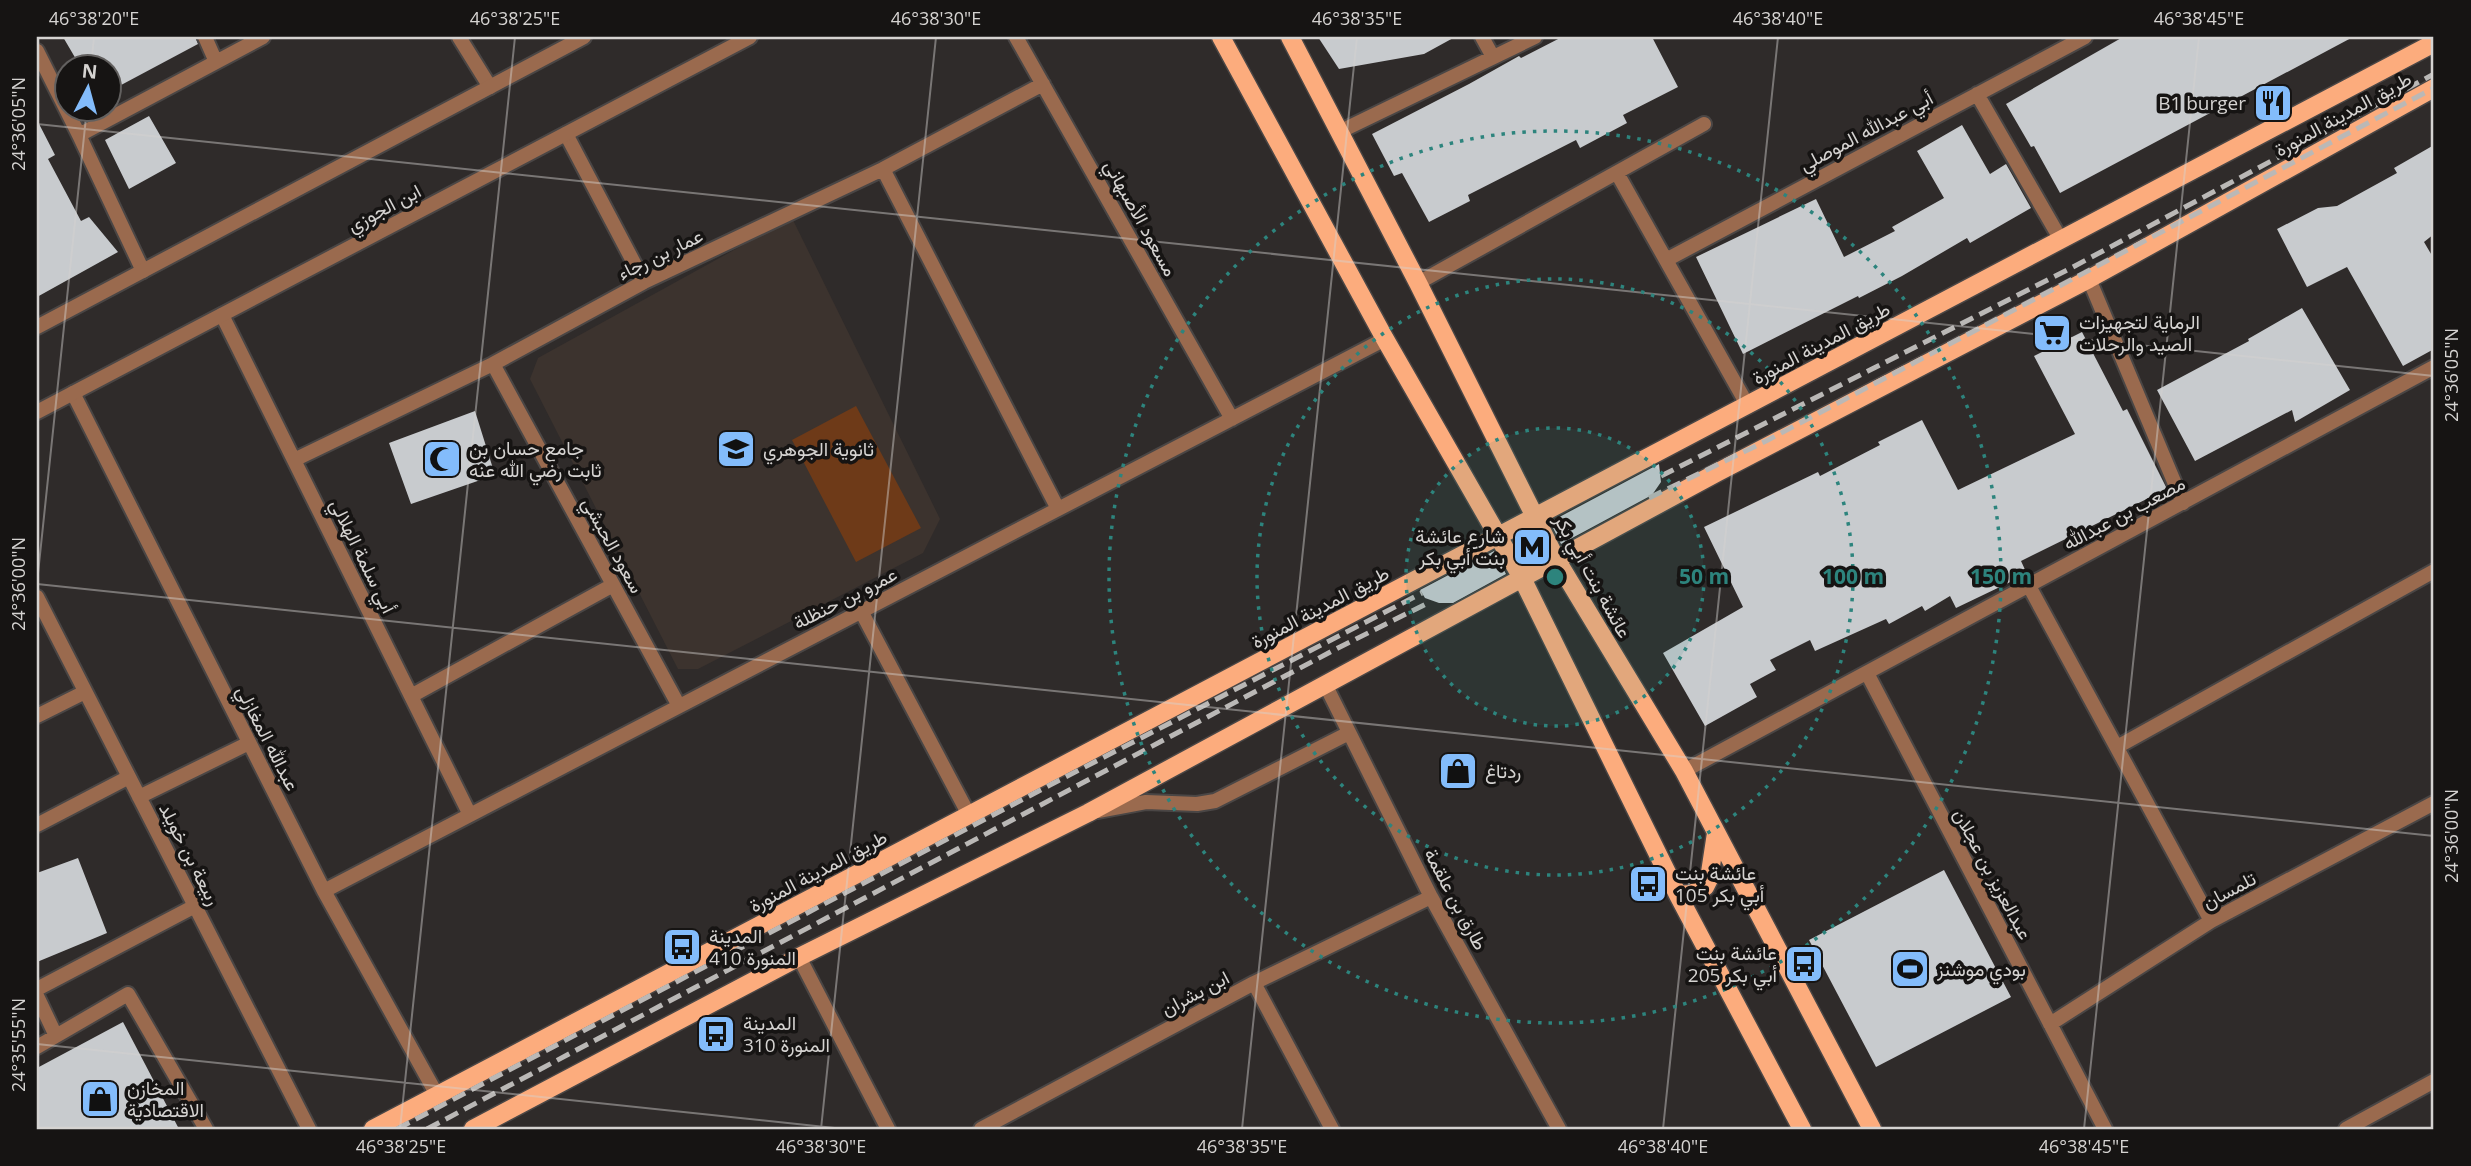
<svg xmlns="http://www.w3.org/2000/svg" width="2471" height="1166" font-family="'Open Sans',Vazirmatn,sans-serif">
  <rect width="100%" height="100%" fill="#2f2b2a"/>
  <path fill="#3c332e" d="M792,218L940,519L923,553L698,669H678L530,379L538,358Z"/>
  <path fill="#6e3a18" d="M856,406L921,528L856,562L792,440Z"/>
  <path fill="#c8cbce" d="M63,37H195L198,44L108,92V66H80Z
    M1318,37H1455L1424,54L1339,69Z
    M1562,37H1652L1678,87L1623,115L1627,123L1580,148L1576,140L1468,195L1470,201L1429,222L1402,173L1394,176L1372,134L1469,84L1519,56L1521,58Z
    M2123,37H2353L2060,193L2034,146L2031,147L2006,104Z
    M149,116L176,163L129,189L105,140Z
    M37,120L55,155L48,159L81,221L89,217L118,252L37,297Z
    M1962,125L1990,174L2006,164L2031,208L1970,243L1967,238L1902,276L1859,298L1858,296L1743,354L1696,257L1816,199L1844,257L1895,231L1892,227L1944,198L1917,151Z
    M2434,145V234L2424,242L2434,259V349L2403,366L2347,267L2307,287L2277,229L2318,208L2337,206L2397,173L2394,168Z
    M2302,308L2350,390L2295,422L2292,410L2195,461L2157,390L2249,341L2248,339Z
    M2082,332L2123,411L2127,409L2167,489L2021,561L2027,574L1956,608L1950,596L1925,611L1922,606L1889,624L1886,619L1815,651L1810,640L1770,660L1776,670L1750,684L1757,697L1705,726L1663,653L1743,607L1704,527L1818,472L1820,476L1880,445L1878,442L1922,420L1958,490L2075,434L2034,356Z
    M475,411L495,475L411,504L389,443Z
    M1659,464L1661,482L1652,495L1561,544L1550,522Z
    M1530,532L1541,555L1526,563L1514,541Z
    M1494,551L1506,574L1453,603H1439L1425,598L1420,590Z
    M78,858L107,933L37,962V873Z
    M1944,870L2011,997L1876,1067L1809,940Z
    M123,1022L179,1129H37V1068Z"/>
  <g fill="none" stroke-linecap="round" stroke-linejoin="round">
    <defs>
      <path id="minor" d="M205,37L216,62
        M459,37L490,87
        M1016,37L1232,419
        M1482,37L1493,57
        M37,51L79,135L143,271
        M1977,94L2061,240
        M1341,131L1535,37
        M566,134L644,282
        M79,135L263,37
        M883,169L1058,509
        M1617,173L1748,406
        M1666,260L2085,37
        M2089,279L2183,503
        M1418,283L1704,124
        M222,315L470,815
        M493,364L679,706
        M73,393L324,891L437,1095
        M294,460L493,364L644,282L883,169L1043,84
        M2029,586L2211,921
        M37,597L309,1129
        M861,611L969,815
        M1867,673L2105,1129
        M1325,684L1431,897L1559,1129
        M411,696L613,585
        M37,716L85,692
        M2117,747L2434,571
        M1684,771L2434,367
        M139,797L249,743
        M1098,811L1146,802L1197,804L1215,801L1349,733
        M37,825L129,777
        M324,891L1385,339
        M799,957L888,1129
        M1254,983L1332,1129
        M37,989L195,906
        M37,996L56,1036
        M2050,1024L2211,921L2434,803
        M37,1047L128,994L206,1129
        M981,1129L1254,983L1431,897"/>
      <path id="tertiary" d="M37,327L584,37
        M37,412L750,37
        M2346,1129L2434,1081"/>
      <path id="primary" d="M1221,37L1385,339L1522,578L1678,895L1802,1129
        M1290,37L1418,283L1556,559L1684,771L1872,1129
        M1678,895L1691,894L1705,887L1709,879L1716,833
        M373,1129L2434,43
        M473,1129L799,957L1088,813L1718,472L2089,279L2434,88"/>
    </defs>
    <use href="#minor" stroke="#4a4645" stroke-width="18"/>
    <use href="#tertiary" stroke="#4a4645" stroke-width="18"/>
    <use href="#primary" stroke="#4a4645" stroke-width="21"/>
    <use href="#minor" stroke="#9a6a4e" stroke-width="14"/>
    <use href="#tertiary" stroke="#9a6a4e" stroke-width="14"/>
    <use href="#primary" stroke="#fcac7d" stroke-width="18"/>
    <path stroke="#bab8b6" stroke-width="5" stroke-dasharray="14 7" stroke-linecap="butt" d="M1661,476L2071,268L2434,74
      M1649,498L1766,441L2434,88
      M397,1129L1050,785L1422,593
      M427,1129L1338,648L1430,602"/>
  </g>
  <path fill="none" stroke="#d5d3d1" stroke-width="2" stroke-opacity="0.45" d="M91,66L94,37M37,124L2434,376M37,583L87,108M37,584L2434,836M37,1044L844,1129M400,1129L515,37M821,1129L936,37M1242,1129L1357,37M1663,1129L1778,37M2084,1129L2199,37"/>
  <circle cx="1555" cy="577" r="149" fill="#2d847d" fill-opacity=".12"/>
  <g fill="none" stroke="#2d847d" stroke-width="3.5" stroke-dasharray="3.5 7">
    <circle cx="1555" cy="577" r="149"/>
    <circle cx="1555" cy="577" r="298"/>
    <circle cx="1555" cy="577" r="446"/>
  </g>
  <defs>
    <symbol id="restaurant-square" viewBox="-11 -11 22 22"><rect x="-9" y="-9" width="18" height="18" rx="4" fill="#83bcfb" stroke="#161413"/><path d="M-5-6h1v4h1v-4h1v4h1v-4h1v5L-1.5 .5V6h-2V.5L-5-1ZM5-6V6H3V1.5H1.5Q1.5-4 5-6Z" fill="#111"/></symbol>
    <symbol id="supermarket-square" viewBox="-11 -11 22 22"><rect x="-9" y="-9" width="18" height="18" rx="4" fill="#83bcfb" stroke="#161413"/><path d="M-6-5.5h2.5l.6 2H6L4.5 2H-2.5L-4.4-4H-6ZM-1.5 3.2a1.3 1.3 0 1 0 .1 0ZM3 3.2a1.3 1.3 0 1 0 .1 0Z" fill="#111"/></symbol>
    <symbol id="school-square" viewBox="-11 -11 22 22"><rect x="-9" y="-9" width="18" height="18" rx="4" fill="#83bcfb" stroke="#161413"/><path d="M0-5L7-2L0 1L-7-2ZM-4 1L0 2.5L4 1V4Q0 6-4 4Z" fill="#111"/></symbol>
    <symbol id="mosque-square" viewBox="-11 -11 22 22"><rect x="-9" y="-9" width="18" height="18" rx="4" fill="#83bcfb" stroke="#161413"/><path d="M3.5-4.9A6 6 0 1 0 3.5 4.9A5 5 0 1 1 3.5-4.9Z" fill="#111"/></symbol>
    <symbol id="metro-square" viewBox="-11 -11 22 22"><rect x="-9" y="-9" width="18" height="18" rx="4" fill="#83bcfb" stroke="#161413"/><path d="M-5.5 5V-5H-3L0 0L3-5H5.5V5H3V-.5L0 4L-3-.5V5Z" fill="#111"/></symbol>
    <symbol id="shop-square" viewBox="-11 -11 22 22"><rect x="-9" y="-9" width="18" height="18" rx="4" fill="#83bcfb" stroke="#161413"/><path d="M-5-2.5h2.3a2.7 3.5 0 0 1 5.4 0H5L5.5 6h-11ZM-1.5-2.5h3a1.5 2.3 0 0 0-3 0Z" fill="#111"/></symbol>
    <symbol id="bus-square" viewBox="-11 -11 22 22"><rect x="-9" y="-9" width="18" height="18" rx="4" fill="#83bcfb" stroke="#161413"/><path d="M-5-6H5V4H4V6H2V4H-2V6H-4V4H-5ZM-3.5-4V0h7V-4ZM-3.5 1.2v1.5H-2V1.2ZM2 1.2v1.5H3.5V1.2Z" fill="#111"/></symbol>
    <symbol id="stadium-square" viewBox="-11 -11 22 22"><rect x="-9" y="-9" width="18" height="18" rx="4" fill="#83bcfb" stroke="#161413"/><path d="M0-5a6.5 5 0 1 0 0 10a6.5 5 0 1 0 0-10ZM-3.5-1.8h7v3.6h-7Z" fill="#111"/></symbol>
  </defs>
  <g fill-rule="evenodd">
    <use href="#restaurant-square" x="2251" y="81" width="44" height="44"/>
    <use href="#supermarket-square" x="2030" y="311" width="44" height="44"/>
    <use href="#school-square" x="714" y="427" width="44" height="44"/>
    <use href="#mosque-square" x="420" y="437" width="44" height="44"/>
    <use href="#metro-square" x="1510" y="525" width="44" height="44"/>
    <use href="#shop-square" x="1436" y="749" width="44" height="44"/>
    <use href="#bus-square" x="1626" y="862" width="44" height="44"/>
    <use href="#bus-square" x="660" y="925" width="44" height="44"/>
    <use href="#bus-square" x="1782" y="942" width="44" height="44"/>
    <use href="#stadium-square" x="1888" y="947" width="44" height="44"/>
    <use href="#bus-square" x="694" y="1012" width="44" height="44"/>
    <use href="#shop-square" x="78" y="1077" width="44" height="44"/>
  </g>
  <g text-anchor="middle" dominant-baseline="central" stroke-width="7" stroke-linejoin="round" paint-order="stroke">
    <g font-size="19" fill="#d5d3d1" stroke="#161413" text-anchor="start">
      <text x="2246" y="103" text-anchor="end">B1 burger</text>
      <text x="2079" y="322">الرماية لتجهيزات<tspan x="2079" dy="22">الصيد والرحلات</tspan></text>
      <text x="469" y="448">جامع حسان بن<tspan x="469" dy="22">ثابت رضي الله عنه</tspan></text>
      <text x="763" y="449">ثانوية الجوهري</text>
      <text x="1505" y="536" text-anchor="end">شارع عائشة<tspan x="1505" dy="22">بنت أبي بكر</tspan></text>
      <text x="1485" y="771">ردتاغ</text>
      <text x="1675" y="873">عائشة بنت<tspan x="1675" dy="22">أبي بكر 105</tspan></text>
      <text x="709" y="936">المدينة<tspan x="709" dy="22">المنورة 410</tspan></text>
      <text x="1777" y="953" text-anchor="end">عائشة بنت<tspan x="1777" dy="22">أبي بكر 205</tspan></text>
      <text x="1937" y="969">بودي موشنز</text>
      <text x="743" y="1023">المدينة<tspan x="743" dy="22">المنورة 310</tspan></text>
      <text x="127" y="1088">المخازن<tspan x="127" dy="22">الاقتصادية</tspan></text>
    </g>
    <g font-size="19" fill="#d5d3d1" stroke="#161413">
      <text transform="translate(2343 114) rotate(-29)">طريق المدينة المنورة</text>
      <text transform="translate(1866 131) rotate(-28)">أبي عبدالله الموصلي</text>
      <text transform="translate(384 208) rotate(-28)">ابن الجوزي</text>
      <text transform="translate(1141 218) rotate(61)">مسعود الأصبهاني</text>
      <text transform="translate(660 254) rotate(-26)">عمار بن رجاء</text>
      <text transform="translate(1821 343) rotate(-28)">طريق المدينة المنورة</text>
      <text transform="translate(2124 513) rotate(-28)">مصعب بن عبدالله</text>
      <text transform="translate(613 545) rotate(61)">سعود الحبشي</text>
      <text transform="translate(363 556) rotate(64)">أبي سلمة الهلالي</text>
      <text transform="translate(1593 576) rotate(61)">عائشة بنت أبي بكر</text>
      <text transform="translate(845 598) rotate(-27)">عمرو بن حنظلة</text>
      <text transform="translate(1320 607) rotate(-28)">طريق المدينة المنورة</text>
      <text transform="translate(268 738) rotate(63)">عبدالله المغازلي</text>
      <text transform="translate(190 854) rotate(63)">ربيعة بن خويلد</text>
      <text transform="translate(818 871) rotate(-28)">طريق المدينة المنورة</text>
      <text transform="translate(1993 874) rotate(62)">عبدالعزيز بن عجلان</text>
      <text transform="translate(2229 890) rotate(-28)">تلمسان</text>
      <text transform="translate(1456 899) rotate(62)">طارق بن علقمة</text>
      <text transform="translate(1195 993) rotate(-28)">ابن بشران</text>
    </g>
  </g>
  <circle cx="1555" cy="577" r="10" fill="#2d847d" stroke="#161413" stroke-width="3.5"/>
  <g font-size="21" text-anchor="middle" font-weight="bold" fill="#2d847d" stroke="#161413" stroke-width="7" stroke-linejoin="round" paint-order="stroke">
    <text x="1704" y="584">50 m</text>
    <text x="1853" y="584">100 m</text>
    <text x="2001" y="584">150 m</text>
  </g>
  <rect width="2471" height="1166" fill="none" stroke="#161413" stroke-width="77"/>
  <g transform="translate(88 88) rotate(6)"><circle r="33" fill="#161413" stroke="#62605f" stroke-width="2"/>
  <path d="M0-5L12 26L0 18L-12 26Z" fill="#83bcfb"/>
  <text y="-10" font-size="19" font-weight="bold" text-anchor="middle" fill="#d5d3d1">N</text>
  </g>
  <rect x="38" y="38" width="2394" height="1090" fill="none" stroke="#d5d3d1" stroke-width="2.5"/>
  <g font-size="18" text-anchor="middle" fill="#d5d3d1">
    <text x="94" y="25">46°38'20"E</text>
    <text x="515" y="25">46°38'25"E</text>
    <text x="936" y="25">46°38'30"E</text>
    <text x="1357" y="25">46°38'35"E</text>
    <text x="1778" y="25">46°38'40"E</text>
    <text x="2199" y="25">46°38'45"E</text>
    <text transform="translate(19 124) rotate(-90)" y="6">24°36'05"N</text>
    <text transform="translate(2452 375) rotate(-90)" y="6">24°36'05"N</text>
    <text transform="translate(19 584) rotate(-90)" y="6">24°36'00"N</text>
    <text transform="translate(2452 836) rotate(-90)" y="6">24°36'00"N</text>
    <text transform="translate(19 1045) rotate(-90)" y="6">24°35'55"N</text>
    <text x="401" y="1153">46°38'25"E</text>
    <text x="821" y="1153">46°38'30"E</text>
    <text x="1242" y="1153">46°38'35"E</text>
    <text x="1663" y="1153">46°38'40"E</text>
    <text x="2084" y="1153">46°38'45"E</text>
  </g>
</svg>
